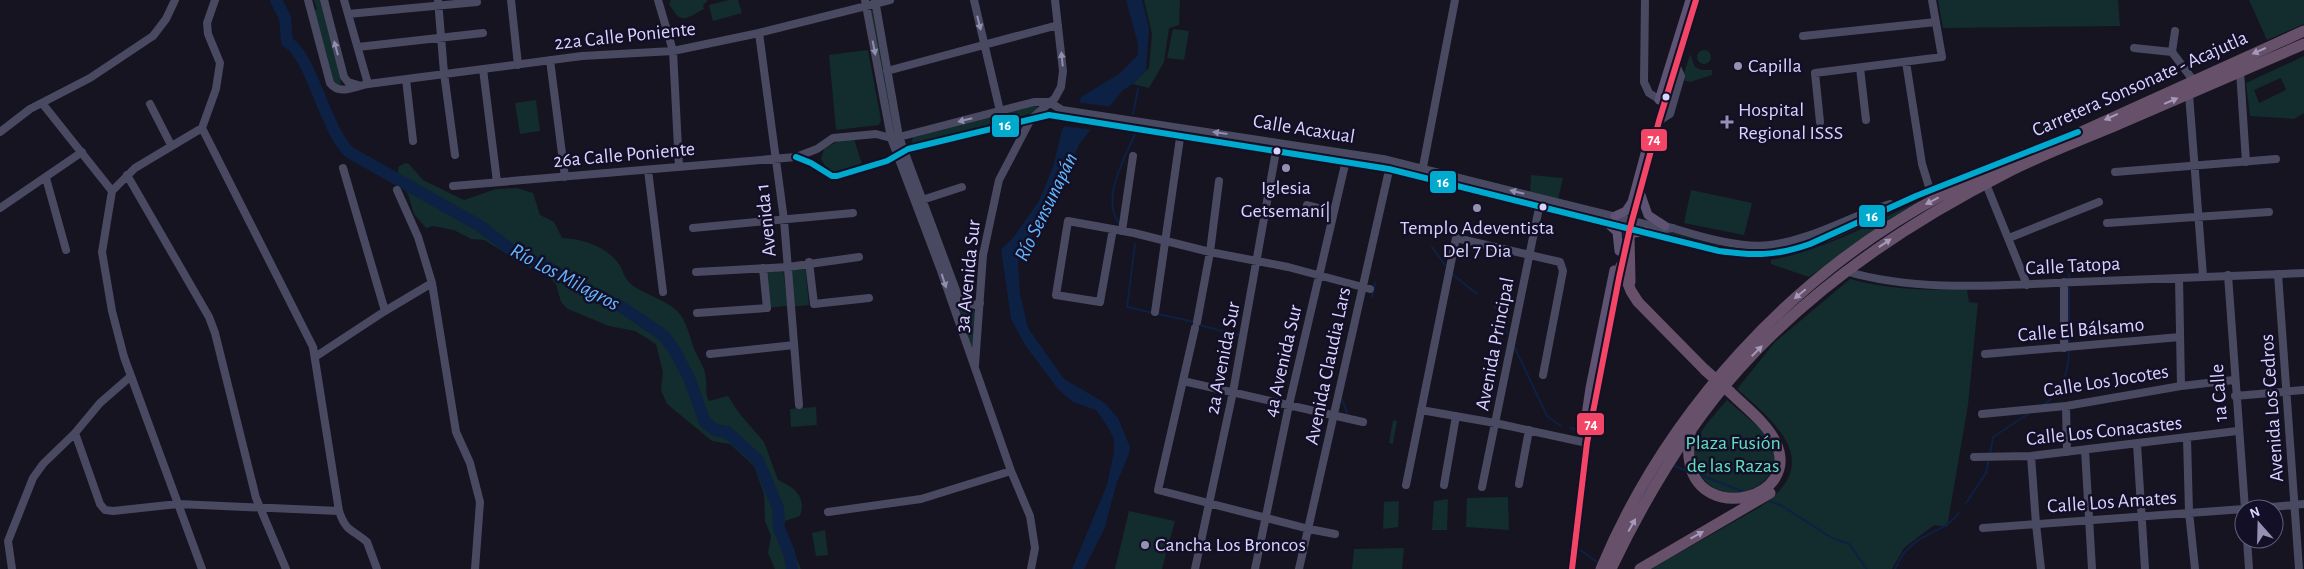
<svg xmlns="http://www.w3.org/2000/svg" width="2304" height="569" font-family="'Alegreya Sans',sans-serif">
  <rect width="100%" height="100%" fill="#161421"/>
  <path fill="#132c2d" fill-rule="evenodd" d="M314,0H320L340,76L341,84L339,86L332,81L327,55L313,11L317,9Z
    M671,0H708L703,5L704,9C685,19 681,25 669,4Z
    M729,0H738L742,13L713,21L709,5Z
    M1144,0H1180L1179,25L1169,28L1164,62L1149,88L1133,84L1149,68L1152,34Z
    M1938,0H2118L2120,26L1943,28Z
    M2249,0H2304V24L2267,40Z
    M873,10L894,127H890L870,11Z
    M1173,29L1189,31L1184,60L1167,58Z
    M1697 57a7 7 0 1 1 14 0a7 7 0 1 1-14 0Z
    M868,50L881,120L879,125L836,130L829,55Z
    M1690,54L1695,67L1702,70H1712V75L1690,82L1682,80Z
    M2304,56V113L2294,119L2250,116L2246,83ZM2281,78L2286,90L2259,103L2254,90Z
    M536,100L540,131L520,134L515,103Z
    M1034,105L1039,108L1036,112L916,145L911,144L913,137Z
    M854,139L862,164L844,172L828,171L821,159L824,149L838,141Z
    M405,163L409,164L423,180L464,200L496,189L517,188L533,193L540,215L554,222L562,238C583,239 606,246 619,264C623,270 624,278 630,283C638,292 664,299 676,310C689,322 689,340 697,355C701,363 705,368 706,379C707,388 705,393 709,401L728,396L739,413L764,442L778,480C794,487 807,497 800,516L785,521L783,527L801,569H775L768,553L771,536L765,521L764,494L754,466L730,444L712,441L667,404L661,390L663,372L656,344L635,331L609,326L568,309L561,302L556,284L543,271L530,268L484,240L471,239L454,230L433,226L426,228L414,214L408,194L399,184L398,167Z
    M1531,175L1563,178L1558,199L1530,193Z
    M1691,190L1752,203L1744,235L1684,223Z
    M1919,201H1922L1809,277L1771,264V260C1824,250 1871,224 1919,201Z
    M1843,225V228C1828,234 1812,242 1796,246C1749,259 1704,243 1658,231L1659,229C1693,238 1730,252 1766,250C1793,248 1818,235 1843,225Z
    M805,263L809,305L791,307L788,267Z
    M783,267L787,306L767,308L763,268Z
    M1850,279C1888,290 1928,290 1967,290L1969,302L1978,303L1968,405L1947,527L1934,525L1904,548L1892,569H1651L1760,507C1825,463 1777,424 1737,389L1775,342Z
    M960,304L964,309L976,311L973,350L971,349L956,310Z
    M1727,400L1767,434C1800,481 1721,519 1698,470C1694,461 1692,449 1697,440C1703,426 1717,412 1727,400Z
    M816,407L817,425L791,427L790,409Z
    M1393,420L1397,421L1393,444L1389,443Z
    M1508,497L1509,530L1466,527L1467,498Z
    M1448,499L1447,530H1432L1434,501Z
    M1399,501L1398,527L1383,529L1384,502Z
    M1129,511L1175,521L1162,569H1115Z
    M825,530L828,555L816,556L812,533Z
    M1404,548L1402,569H1352L1354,549Z"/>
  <path fill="#0d2144" d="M1126,0H1142L1149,27L1146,71L1133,84L1123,90L1080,143L1052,204L1045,210L1031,238L1019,254L1018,265L1020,294L1028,328L1064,379L1105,403L1118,418L1130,447L1129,454L1116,485L1105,527L1084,569H1072L1107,485L1114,452V439L1108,427L1096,410L1073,402L1058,389L1025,345L1011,319L1001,249L1013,238L1039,201L1053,167L1062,130L1079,105L1081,97L1119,74L1138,55V44Z"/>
  <path fill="#161421" d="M1076,102L1113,107L1095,130L1062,126L1076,105Z"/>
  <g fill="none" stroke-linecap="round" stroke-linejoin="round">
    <path stroke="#0d2144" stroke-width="2" d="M1133,114L1138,89
      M1120,225C1100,199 1124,160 1135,134
      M1135,244L1127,307L1194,322
      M1432,247L1445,265
      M1452,274L1477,294
      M2069,274V277
      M1372,297L1375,283
      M1495,307L1498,310L1507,333
      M1199,325L1238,335
      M2069,345V288
      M1514,346L1547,416L1561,426
      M1342,400L1347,412
      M2042,406C2061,394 2069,372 2069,350
      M1570,428L1577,430
      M1990,454L1993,437L2031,412
      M1675,466L1687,471
      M1700,475L1744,492
      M1767,500L1782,506L1832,538L1849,544L1867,569
      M1966,503L1986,473L1989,458
      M1579,549L1597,562
      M1895,569C1898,564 1901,556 1905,552C1919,534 1946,531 1959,513"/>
    <path stroke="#0d2144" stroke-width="12" d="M276,0L285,18L287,42C311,54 324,127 349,152L480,226L519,256L548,267L597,297L622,307L664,336L675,351L689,378L705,422L715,430L727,432L758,460L778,508L779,528L789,552L792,569"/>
    <path stroke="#4a4962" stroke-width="8" d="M308,0L330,83C340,96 355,86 368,84L582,56L673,51L759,33L890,0
      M324,0L344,77L348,82L358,85
      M344,0L368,84
      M438,0L444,73L455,155
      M511,0L518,65
      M658,0L673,51L679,167
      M865,0L891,138L940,268L1011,471L1030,516L1035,548L1031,569
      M875,0L899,137L960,301
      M974,0L1000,111
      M1645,0L1644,82L1649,93L1660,100
      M348,14L477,2
      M2175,31L2172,52L2193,80
      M759,33L784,220L799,405
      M1803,36L1936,22
      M358,47L483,33
      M2134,48L2172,52
      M550,60L565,177
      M1906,62L1922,164L1930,190
      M1860,68L1866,120
      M483,69L497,182
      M887,71L1058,25
      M2240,71L2246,162
      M406,79L413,141
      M2189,94L2203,276
      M42,103L112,191
      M150,104L171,145
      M1659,121L1670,114L1681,76L1677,67
      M1820,122L1815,73L1942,57L1932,0
      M202,128L313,347L339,511C346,532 352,529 367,542L377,569
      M0,132L30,109L90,78L153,36L166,19L175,0
      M796,157L811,163L832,176H837L887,161L908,149L1049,115L1389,169L1719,251L1755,255L1792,250L1833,235L1916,196L2025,152
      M343,168L385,311L432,283L418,237L397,190
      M648,170L663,292
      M1422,172L1455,0
      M2115,172L2276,159
      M127,175L209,317L215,333L256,498L286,569
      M46,178L66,250
      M1986,184L2027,285
      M453,186L796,157L817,149L833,138L876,134L891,138L899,137L1034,102H1049L1062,110L1383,159L1665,229L1673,228
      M922,200L962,187
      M1307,205L1334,212
      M0,208L82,152
      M2107,223L2269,212
      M1669,227C1698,236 1741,249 1770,245C1812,240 1850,216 1890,204
      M693,228L853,213
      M1113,229L1100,302L1056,295L1068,221L1134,233L1210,252L1288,267L1370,289
      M1122,231L1133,156
      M2009,238L2099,202
      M809,262L814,304L869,298
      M1845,271C1919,293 2000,285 2076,282C2152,279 2228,276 2304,273
      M696,272L788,267L859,257
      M2278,274L2299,569
      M2228,275L2245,509
      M2179,278L2181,386
      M2064,282V348
      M432,283L456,432L470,463L480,502L475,569
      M960,301L974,305L980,303
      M1155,312L1181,131
      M697,313L767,308L763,268
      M1197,322L1210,252L1219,181
      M1195,328L1158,490L1309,529L1335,534
      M710,354L794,345
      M1985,354L2180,337
      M315,357L385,311
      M975,365L983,255L999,180L1031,119L1055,98L1061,87L1063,71L1055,0
      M131,376L100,403L75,433L100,504L105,510L113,511L178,504L339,511
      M1183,381L1363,422
      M2235,396L2304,390
      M2066,406L2067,452
      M1421,410L1495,423L1587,443
      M1982,414L2066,406L2181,386L2234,380
      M2187,438L2189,512L2195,569
      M2137,444L2145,569
      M2085,450L2092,569
      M2031,456L2036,524L2041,569
      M1974,457L2031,456L2237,431
      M1519,484L1529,430
      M1406,485L1456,238L1560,262L1563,271L1543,375
      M1444,485L1456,416
      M1482,487L1540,203
      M2247,509L2304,504
      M828,512L921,499L1011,471
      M1983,528L2244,509
      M2247,539L2249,569
      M12,569L8,541L33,478L43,464L75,433
      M202,569L124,357L112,311L102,252L112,191L135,168L202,128L216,89L220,63L208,34L207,23L215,0
      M1195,569L1233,392L1276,151L1279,148
      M1255,569L1289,405L1347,156
      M1299,569L1390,166"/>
    <path stroke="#5e5373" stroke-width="9" d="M1659,100L1690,0
      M1641,195L1648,215L1665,226
      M1632,202L1649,139
      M1615,216L1626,211L1632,202
      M1606,222L1617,232L1619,251
      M1629,234L1645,231
      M1585,422L1590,388L1614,270
      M1572,569L1587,443L1619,278L1630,228L1659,121L1696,0"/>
    <path stroke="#67516a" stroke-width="11" d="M1629,234L1630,282
      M1621,266L1631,291L1638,302L1705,370
      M1691,434C1688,443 1688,454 1690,464C1702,523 1801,499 1776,443C1767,423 1745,407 1730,392
      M1601,569C1667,411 1791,276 1942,195L2304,31
      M1611,569C1645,498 1686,428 1739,369C1814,286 1907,223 2006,173C2045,153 2087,138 2126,121C2186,95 2245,69 2304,44
      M1640,569L1770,493"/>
    <path stroke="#67516a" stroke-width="11" d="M1705,370L1730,392"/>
    <defs>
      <path id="bus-1" d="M796,157L811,163L832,176H837L887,161L908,149L1049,115L1389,169L1719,251C1754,256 1776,256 1810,244L1916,196L2078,132"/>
      <path id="bus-2" d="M1572,569L1587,443L1619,278L1630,228L1659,121L1696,0"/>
    </defs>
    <use href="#bus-1" stroke="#130f26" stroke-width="10"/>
    <use href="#bus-2" stroke="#130f26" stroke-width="10"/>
    <use href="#bus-1" stroke="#00a9ce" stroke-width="6"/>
    <use href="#bus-2" stroke="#f34667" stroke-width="6"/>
  </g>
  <defs><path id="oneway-solid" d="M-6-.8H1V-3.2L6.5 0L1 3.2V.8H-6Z" transform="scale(1.25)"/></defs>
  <g fill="#928eb0">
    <use href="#oneway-solid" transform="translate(979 23) rotate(76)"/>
    <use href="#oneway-solid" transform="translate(336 48) rotate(-105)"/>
    <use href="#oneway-solid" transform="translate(874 48) rotate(79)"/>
    <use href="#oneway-solid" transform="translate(1062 59) rotate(-96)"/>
    <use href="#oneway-solid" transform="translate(965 120) rotate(166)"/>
    <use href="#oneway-solid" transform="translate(1220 133) rotate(-172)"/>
    <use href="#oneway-solid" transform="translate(1517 192) rotate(-166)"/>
    <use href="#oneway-solid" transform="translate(944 281) rotate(72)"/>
  </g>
  <g fill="#a699bc">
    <use href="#oneway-solid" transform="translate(2259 51) rotate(156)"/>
    <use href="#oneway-solid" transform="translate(2171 101) rotate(-23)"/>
    <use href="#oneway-solid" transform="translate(2111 117) rotate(156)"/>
    <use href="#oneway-solid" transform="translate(1932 201) rotate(152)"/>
    <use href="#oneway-solid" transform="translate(1885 243) rotate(-34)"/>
    <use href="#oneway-solid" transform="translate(1800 294) rotate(140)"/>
    <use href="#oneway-solid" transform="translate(1757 351) rotate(-45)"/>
    <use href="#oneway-solid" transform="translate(1632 525) rotate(-61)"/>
    <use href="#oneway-solid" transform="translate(1697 535) rotate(-29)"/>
  </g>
  <g fill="#9591b1" stroke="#130f26" stroke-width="2">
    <circle cx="1738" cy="66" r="5"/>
    <path d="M1724.5 114.5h5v5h5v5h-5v5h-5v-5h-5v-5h5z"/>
    <circle cx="1286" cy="168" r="5"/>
    <circle cx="1477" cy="208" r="5"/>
    <circle cx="1145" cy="545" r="5"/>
  </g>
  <g fill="#d9d4ff" stroke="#130f26" stroke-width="2">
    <circle cx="1666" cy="97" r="4.5"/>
    <circle cx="1277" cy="151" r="4.5"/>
    <circle cx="1543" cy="207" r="4.5"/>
  </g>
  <g text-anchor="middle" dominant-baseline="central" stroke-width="5" stroke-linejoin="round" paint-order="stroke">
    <g font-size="20" fill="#d9d4ff" stroke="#130f26">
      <text transform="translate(625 36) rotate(-6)">22a Calle Poniente</text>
      <text transform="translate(2140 84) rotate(-24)">Carretera Sonsonate - Acajutla</text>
      <text transform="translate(1304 129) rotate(9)">Calle Acaxual</text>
      <text transform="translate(624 155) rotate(-5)">26a Calle Poniente</text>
      <text transform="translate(766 220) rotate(-96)">Avenida 1</text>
      <text transform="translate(2073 266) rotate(-3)">Calle Tatopa</text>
      <text transform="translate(968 276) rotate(-84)">3a Avenida Sur</text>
      <text transform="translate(2081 330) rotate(-5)">Calle El Bálsamo</text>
      <text transform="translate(1495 344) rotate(-79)">Avenida Principal</text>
      <text transform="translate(1223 358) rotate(-79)">2a Avenida Sur</text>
      <text transform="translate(1283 361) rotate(-77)">4a Avenida Sur</text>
      <text transform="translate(1328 366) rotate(-78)">Avenida Claudia Lars</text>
      <text transform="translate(2106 381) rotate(-9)">Calle Los Jocotes</text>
      <text transform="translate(2219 393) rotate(-94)">1a Calle</text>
      <text transform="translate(2272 408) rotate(-94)">Avenida Los Cedros</text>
      <text transform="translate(2104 431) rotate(-6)">Calle Los Conacastes</text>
      <text transform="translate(2112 502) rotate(-4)">Calle Los Amates</text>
    </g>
    <g font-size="20" fill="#d9d4ff" stroke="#130f26" text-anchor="start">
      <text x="1748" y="66">Capilla</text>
      <text x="1738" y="110">Hospital<tspan x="1738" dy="23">Regional ISSS</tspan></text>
      <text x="1286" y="188" text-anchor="middle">Iglesia<tspan x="1286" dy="23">Getsemaní|</tspan></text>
      <text x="1477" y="228" text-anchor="middle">Templo Adeventista<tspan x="1477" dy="23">Del 7 Dia</tspan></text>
      <text x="1155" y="545">Cancha Los Broncos</text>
    </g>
    <g font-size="20" fill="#5fe0c0" stroke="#130f26">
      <text x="1733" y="443">Plaza Fusión<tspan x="1733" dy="23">de las Razas</tspan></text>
    </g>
    <g font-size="21" font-style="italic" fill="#62b6ff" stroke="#130f26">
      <text transform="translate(1046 207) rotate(-64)">Río Sensunapán</text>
      <text transform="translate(565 277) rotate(28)">Río Los Milagros</text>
    </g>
  </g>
  <g stroke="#130f26" stroke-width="2">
    <rect x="991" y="114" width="29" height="24" rx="5" fill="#00a9ce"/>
    <rect x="1640" y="128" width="28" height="24" rx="5" fill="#f34667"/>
    <rect x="1429" y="170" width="28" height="24" rx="5" fill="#00a9ce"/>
    <rect x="1858" y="204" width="28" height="24" rx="5" fill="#00a9ce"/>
    <rect x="1576" y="412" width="29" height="24" rx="5" fill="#f34667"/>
  </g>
  <g font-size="14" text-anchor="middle" font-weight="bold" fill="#fff">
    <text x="1005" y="130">16</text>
    <text x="1654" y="144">74</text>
    <text x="1443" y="187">16</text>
    <text x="1872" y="221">16</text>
    <text x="1591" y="429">74</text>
  </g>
  <g transform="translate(2259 524) rotate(340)"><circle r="24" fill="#130f26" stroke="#625e7d"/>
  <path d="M0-4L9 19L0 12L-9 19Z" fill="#9591b1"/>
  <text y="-8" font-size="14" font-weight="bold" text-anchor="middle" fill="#d9d4ff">N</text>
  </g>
</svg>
